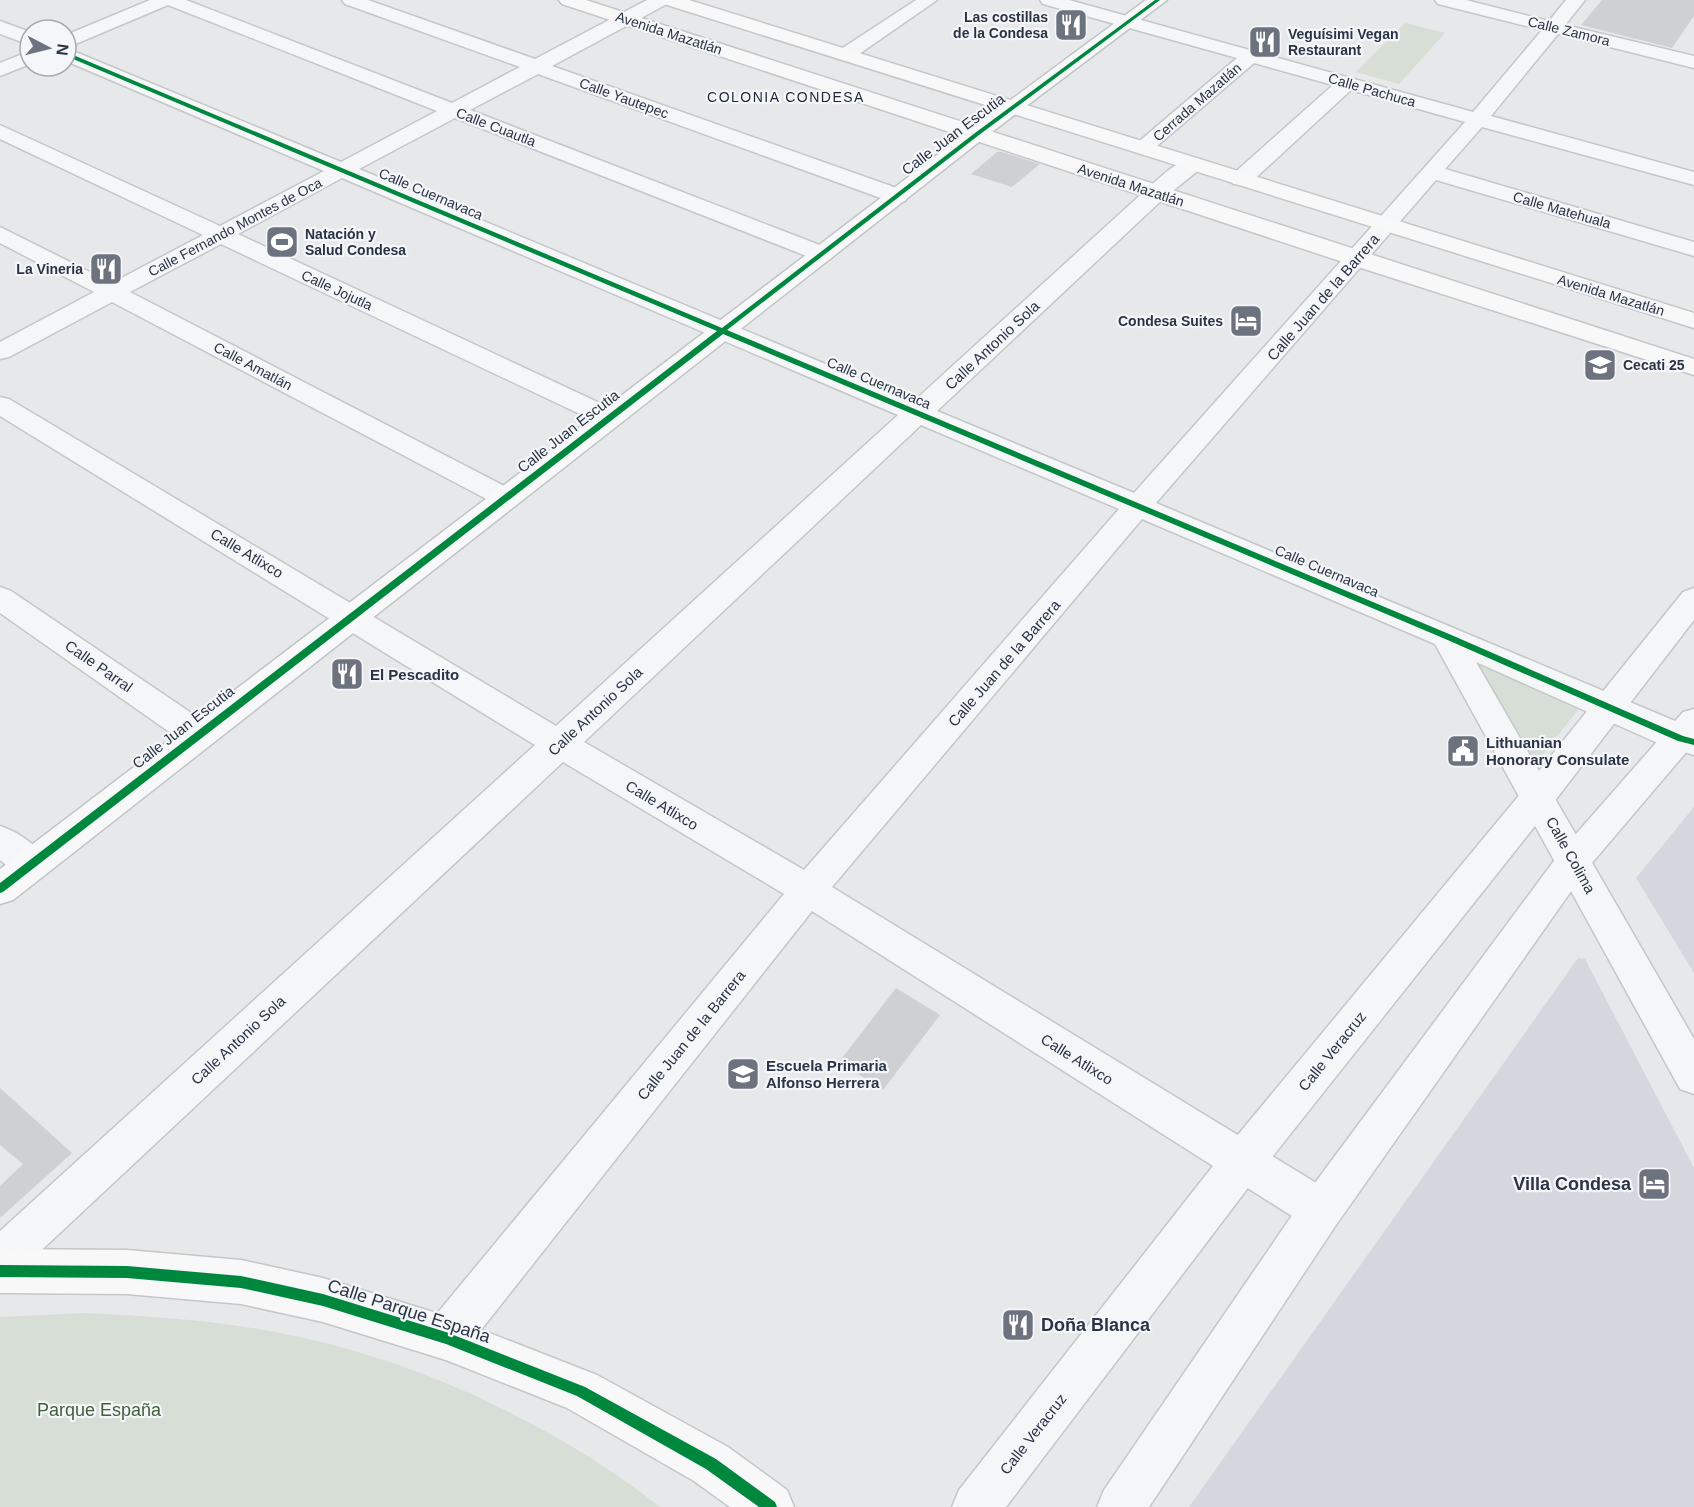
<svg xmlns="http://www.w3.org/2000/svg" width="1694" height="1507" font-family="Helvetica,sans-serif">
  <rect width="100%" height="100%" fill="#e6e8ea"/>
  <path fill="#d4d7dd" d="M1694,807V973L1636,878Z
    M1578,958L1585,959L1694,1168V1507H1189Z"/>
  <path fill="#d6ded6" d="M1405,23L1445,33L1399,84L1356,72Z
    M1472,659L1582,705L1534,765Z
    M85,1313C141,1316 197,1319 252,1328C398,1351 544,1417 660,1507H0V1317Z"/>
  <path fill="#ced0d3" d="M1602,0H1694V16L1672,48L1581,25Z
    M997,152H1002L1040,164L1012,187L971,174Z
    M896,988L940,1015L883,1090L839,1062Z
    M0,1088L72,1153L0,1218V1186L23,1164L0,1145Z"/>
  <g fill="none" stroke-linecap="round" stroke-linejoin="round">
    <defs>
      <path id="minor" d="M150,0H186L452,103L520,67L345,4L342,0H368L535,59L647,0H670L667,4L552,66L905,191L908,196L905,201L897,203L889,201L538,74L470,110L830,249L834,254L830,259L822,261L814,259L455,118L359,169L914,401L1148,188C1162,177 1180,155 1200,159L1203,164L1200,169L1164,198L937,411L1134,493L1465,122L1351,90L1249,184L1241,185L1233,184L1230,179L1233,174L1333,85L1254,63L1150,152L1143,154L1136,152L1133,148L1136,144L1237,58L1043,4L1040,0H1069L1473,112L1542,30L1438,4L1435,0H1466L1549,21L1566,0H1585L1565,25L1694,56V68L1558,34L1491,116L1694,172V185L1482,127L1445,169L1694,242V256L1436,180L1156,503L1694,729V755L1669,748L1476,662L1694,1039V1094L1680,1089L1435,644L1142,519L832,887L1336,1195L1342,1210L1336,1225L1321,1231L1306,1225L812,911L462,1354L446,1360L430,1354L424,1338L430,1322L784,894L563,762L15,1275L0,1282V1231L535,745L0,416V397L9,399L556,726L898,415L342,178L238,234L619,412L623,418L619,424L610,426L601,424L221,244L130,292L516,492L520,498L516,504L506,507L496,504L112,302L9,357L0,359V342L94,292L0,243V227L112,283L203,235L0,139V125L220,226L324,171L66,61V48L341,162L437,111L168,5L66,48V35ZM921,425L1119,509L804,870L584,742Z
        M916,0H937L852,59H838L835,55L838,51Z
        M0,21L30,32V45L0,34Z
        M30,51V64L0,76V63Z
        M0,587L11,591L209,725L213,734L209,743L197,747L185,743L0,613Z
        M0,826C19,832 40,847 49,865L43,875C22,883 16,873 0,860Z"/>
      <path id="tertiary" d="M1694,588V620L1550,807L1257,1176L1006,1507H952L959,1490L1227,1148L1526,787L1683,592Z
        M1694,709V743L1586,870L1336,1225L1149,1507H1097L1104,1490L1306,1195L1562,850L1683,712Z"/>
      <path id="secondary" d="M559,0H586L1694,359V375L1349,264L562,4Z
        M661,0H689L1694,313V328L664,4Z
        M0,1249L127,1250L241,1260L323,1278L446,1316L597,1375L728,1447L787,1490L794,1507H730L694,1481L567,1408L446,1360L323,1322L241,1304L127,1294L0,1293Z"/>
      <path id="primary" d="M1146,0H1167L984,138L13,900L0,904V869L970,130Z"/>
    </defs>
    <use href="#minor" stroke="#c4c6c8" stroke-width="3"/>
    <use href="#tertiary" stroke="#c4c6c8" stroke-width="3"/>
    <use href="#secondary" stroke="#c4c6c8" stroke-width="3"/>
    <use href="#primary" stroke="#c2c5c8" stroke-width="3"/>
    <use href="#minor" fill="#f5f6f7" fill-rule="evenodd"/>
    <use href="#tertiary" fill="#f5f6f7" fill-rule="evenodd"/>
    <use href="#secondary" fill="#f8f8f8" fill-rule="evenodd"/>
    <use href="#primary" fill="#f8f8f8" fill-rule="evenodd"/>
    <defs>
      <path id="cycleway" d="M1155,0H1160L979,135L727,330L1449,634L1683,736L1694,739V745L1678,741L1443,638L723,334L3,892L0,893V883L717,331L66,56V52L722,328L975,133Z
        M0,1265L127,1266L241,1276L323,1294L446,1332L585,1387L716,1459L775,1502L777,1507H759L706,1469L577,1396L446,1344L323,1306L241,1288L127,1278L0,1277Z"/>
    </defs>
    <use href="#cycleway" stroke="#f4f6f9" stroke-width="4"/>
    <use href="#cycleway" fill="#00873e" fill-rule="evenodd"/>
  </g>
  <defs>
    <symbol id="restaurant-square" viewBox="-11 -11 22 22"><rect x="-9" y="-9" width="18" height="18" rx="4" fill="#6c737f" stroke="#f4f6f9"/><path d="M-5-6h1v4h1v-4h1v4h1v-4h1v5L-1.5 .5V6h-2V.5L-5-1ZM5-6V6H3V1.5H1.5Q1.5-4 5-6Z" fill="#fff"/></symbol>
    <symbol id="stadium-square" viewBox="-11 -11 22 22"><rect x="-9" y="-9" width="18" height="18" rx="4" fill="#6c737f" stroke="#f4f6f9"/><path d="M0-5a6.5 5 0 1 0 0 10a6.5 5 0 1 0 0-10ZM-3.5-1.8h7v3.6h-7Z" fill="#fff"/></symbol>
    <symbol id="hotel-square" viewBox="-11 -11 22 22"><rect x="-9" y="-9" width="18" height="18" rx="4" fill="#6c737f" stroke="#f4f6f9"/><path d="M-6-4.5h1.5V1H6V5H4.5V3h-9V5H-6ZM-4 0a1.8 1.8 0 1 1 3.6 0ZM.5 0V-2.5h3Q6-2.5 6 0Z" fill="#fff"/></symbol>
    <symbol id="school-square" viewBox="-11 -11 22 22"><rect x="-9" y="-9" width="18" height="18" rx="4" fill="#6c737f" stroke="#f4f6f9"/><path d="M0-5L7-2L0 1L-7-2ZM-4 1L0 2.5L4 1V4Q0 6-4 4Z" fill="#fff"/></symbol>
    <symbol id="civic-square" viewBox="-11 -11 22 22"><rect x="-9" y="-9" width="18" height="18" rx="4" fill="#6c737f" stroke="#f4f6f9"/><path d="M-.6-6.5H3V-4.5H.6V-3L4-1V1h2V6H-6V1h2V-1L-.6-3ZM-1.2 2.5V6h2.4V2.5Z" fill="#fff"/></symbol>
  </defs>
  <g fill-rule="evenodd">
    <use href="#restaurant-square" x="1052" y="6" width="38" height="38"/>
    <use href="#restaurant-square" x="1246" y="23" width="38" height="38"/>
    <use href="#stadium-square" x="263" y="223" width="38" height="38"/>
    <use href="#restaurant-square" x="87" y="250" width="38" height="38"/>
    <use href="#hotel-square" x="1227" y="302" width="38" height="38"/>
    <use href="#school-square" x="1581" y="346" width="38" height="38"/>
    <use href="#restaurant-square" x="328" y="655" width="38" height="38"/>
    <use href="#civic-square" x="1444" y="732" width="38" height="38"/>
    <use href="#school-square" x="724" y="1055" width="38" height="38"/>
    <use href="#hotel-square" x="1635" y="1165" width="38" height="38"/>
    <use href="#restaurant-square" x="999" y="1306" width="38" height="38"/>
  </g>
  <g text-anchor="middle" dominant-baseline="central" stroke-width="4.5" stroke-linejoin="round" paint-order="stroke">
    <g font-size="14" font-weight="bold" fill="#2b3445" stroke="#f4f6f9" text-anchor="end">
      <text x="1048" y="17">Las costillas<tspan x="1048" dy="16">de la Condesa</tspan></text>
      <text x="1288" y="34" text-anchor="start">Veguísimi Vegan<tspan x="1288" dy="16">Restaurant</tspan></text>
      <text x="305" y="234" text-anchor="start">Natación y<tspan x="305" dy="16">Salud Condesa</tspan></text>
      <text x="83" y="269">La Vineria</text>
      <text x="1223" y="321">Condesa Suites</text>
      <text x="1623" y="365" text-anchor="start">Cecati 25</text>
    </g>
    <g font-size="14" fill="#2b3445" stroke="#f4f6f9">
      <text transform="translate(1569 31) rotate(14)">Calle Zamora</text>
      <text transform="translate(669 33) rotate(18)">Avenida Mazatlán</text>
      <text transform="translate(1372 90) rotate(16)">Calle Pachuca</text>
      <text transform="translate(624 98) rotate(20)">Calle Yautepec</text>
      <text transform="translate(1197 102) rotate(-41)">Cerrada Mazatlán</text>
      <text transform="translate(496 127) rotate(21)">Calle Cuautla</text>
      <text transform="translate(1131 185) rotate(18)">Avenida Mazatlán</text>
      <text transform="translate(431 194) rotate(23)">Calle Cuernavaca</text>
      <text transform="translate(1562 210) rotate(16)">Calle Matehuala</text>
      <text transform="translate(235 227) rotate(-28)">Calle Fernando Montes de Oca</text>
      <text transform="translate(337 290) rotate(25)">Calle Jojutla</text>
      <text transform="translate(1611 295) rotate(17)">Avenida Mazatlán</text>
      <text transform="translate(253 366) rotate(28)">Calle Amatlán</text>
      <text transform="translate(879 383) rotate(23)">Calle Cuernavaca</text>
      <text transform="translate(1327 571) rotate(23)">Calle Cuernavaca</text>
    </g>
    <g font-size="14" letter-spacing="1.5" fill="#1d2536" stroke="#f4f6f9">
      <text x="786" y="97">COLONIA CONDESA</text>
    </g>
    <g font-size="15" fill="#2b3445" stroke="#f4f6f9">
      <text transform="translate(953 134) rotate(-37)">Calle Juan Escutia</text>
      <text transform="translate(1323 297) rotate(-49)">Calle Juan de la Barrera</text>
      <text transform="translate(992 345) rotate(-43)">Calle Antonio Sola</text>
      <text transform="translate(568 431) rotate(-38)">Calle Juan Escutia</text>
      <text transform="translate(247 553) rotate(31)">Calle Atlixco</text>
      <text transform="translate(1004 663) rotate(-49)">Calle Juan de la Barrera</text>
      <text transform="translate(99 666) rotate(35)">Calle Parral</text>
      <text transform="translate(595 711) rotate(-43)">Calle Antonio Sola</text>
      <text transform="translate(183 727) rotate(-38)">Calle Juan Escutia</text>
      <text transform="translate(662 805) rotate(31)">Calle Atlixco</text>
      <text transform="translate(1571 855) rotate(61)">Calle Colima</text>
      <text transform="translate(691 1035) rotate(-51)">Calle Juan de la Barrera</text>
      <text transform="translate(238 1040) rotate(-43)">Calle Antonio Sola</text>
      <text transform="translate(1332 1051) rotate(-51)">Calle Veracruz</text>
      <text transform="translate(1077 1059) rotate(32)">Calle Atlixco</text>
      <text transform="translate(1033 1434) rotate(-52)">Calle Veracruz</text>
    </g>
    <g font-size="15" font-weight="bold" fill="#2b3445" stroke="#f4f6f9" text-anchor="start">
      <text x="370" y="674">El Pescadito</text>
      <text x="1486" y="742">Lithuanian<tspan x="1486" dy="17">Honorary Consulate</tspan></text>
      <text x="766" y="1065">Escuela Primaria<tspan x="766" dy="17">Alfonso Herrera</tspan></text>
    </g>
    <g font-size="18" font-weight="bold" fill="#2b3445" stroke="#f4f6f9" text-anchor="end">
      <text x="1631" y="1184">Villa Condesa</text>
      <text x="1041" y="1325" text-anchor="start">Doña Blanca</text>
    </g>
    <g font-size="18" fill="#2b3445" stroke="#f4f6f9">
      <text transform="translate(409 1311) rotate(18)">Calle Parque España</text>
    </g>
    <g font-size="18" fill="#3f6138" stroke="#f4f6f9">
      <text x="99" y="1410">Parque España</text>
    </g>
  </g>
  <g transform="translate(48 48) rotate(97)"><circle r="28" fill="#f4f6f9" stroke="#a4a8b1" stroke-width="1.5"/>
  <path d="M0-4.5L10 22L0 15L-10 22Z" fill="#6c737f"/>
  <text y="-9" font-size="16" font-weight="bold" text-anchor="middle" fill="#2b3445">N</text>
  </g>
</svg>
